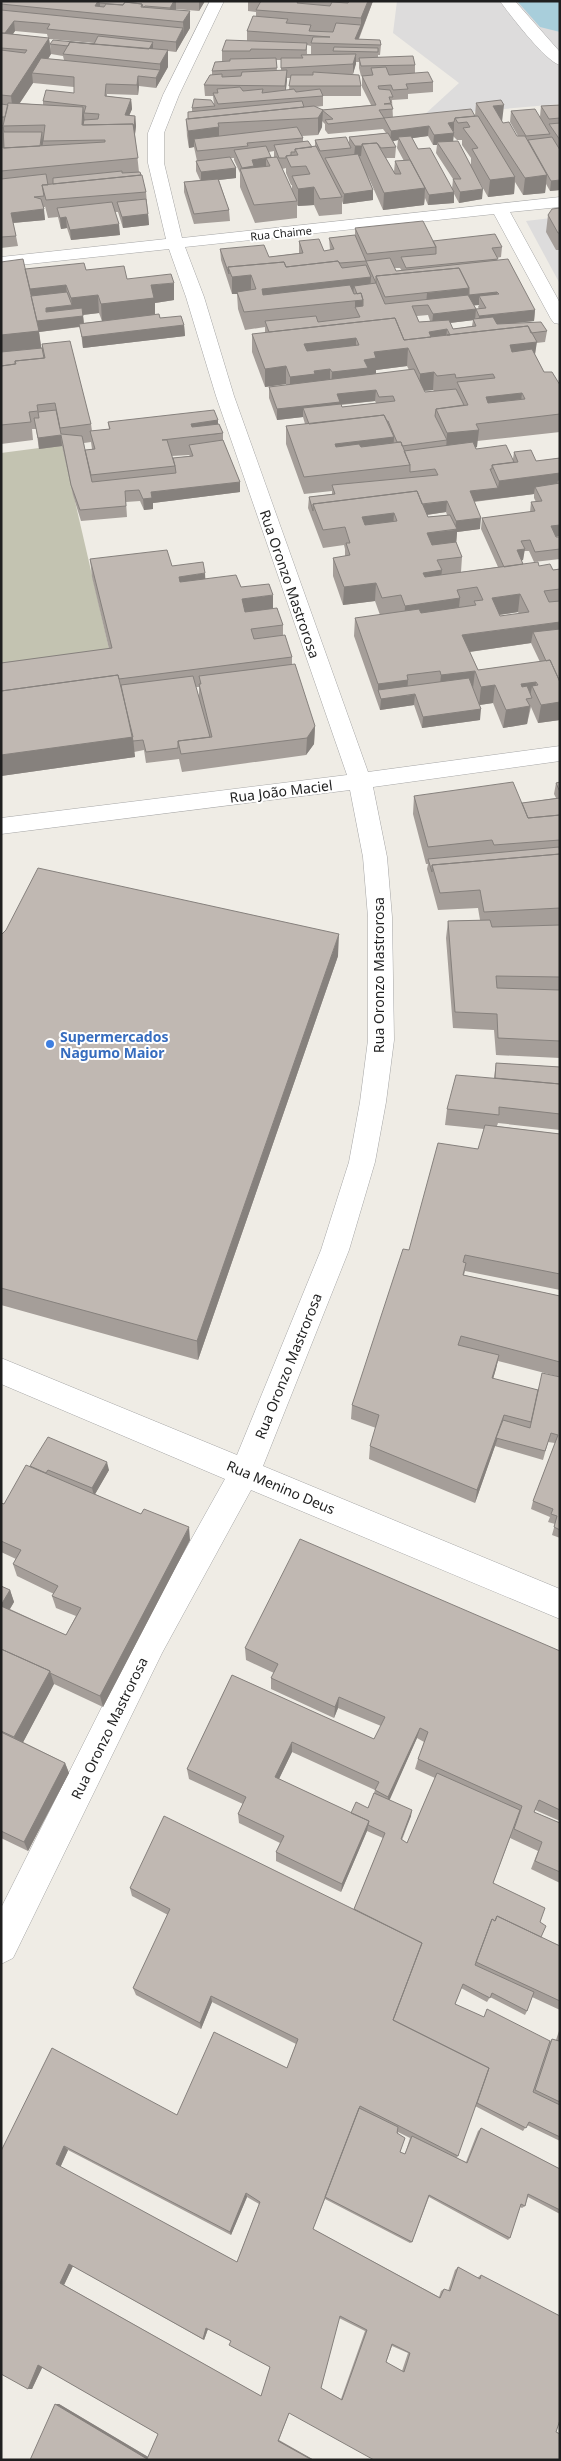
<svg xmlns="http://www.w3.org/2000/svg" width="561" height="2461" font-family="'Noto Sans',sans-serif">
  <rect width="100%" height="100%" fill="#efece5"/>
  <path fill="#dddcdc" d="M397,1H560V104L423,116L459,83L393,33Z
    M560,217V284L526,221Z"/>
  <path fill="#c3c3b1" d="M62,445L113,666L1,681V453Z"/>
  <g fill="none" stroke-linecap="round" stroke-linejoin="round">
    <path fill="#a8cedb" fill-rule="evenodd" d="M517,1H560V32L540,27Z"/>
    <defs>
      <path id="street" d="M210,1H224L179,95L164,133V163L182,238L560,197V207L510,212L560,303V324L554,323L551,319L494,214L185,247L204,297L234,396L368,772L560,746V761L373,787L387,857L392,917L394,1040L386,1102L375,1162L349,1250L263,1466L560,1589V1619L251,1490L162,1653L13,1958L1,1964V1908L140,1631L225,1479L1,1384V1358L237,1455L321,1250L349,1162L360,1102L368,1040V917L363,857L350,790L1,834V818L347,775L216,396L186,297L169,249L1,267V257L166,239L148,163V133L163,95Z
        M500,1H515L560,52V65C546,62 510,15 500,1Z"/>
    </defs>
    <use href="#street" stroke="#a6a6a6" stroke-width="1"/>
    <use href="#street" fill="#fff" fill-rule="evenodd"/>
  </g>
  <path fill="#a59e99" fill-rule="evenodd" d="M1,1H205L199,11L176,9V10L190,11V28L176,52L168,51V67L156,88L139,86L138,95L107,94V96L131,99L132,109L129,115L135,116L136,126L135,135L139,172L146,192L149,225L123,228L118,212H115L120,235L71,240L67,228L61,229L58,217L48,218L45,206V207H43L45,220L13,223L16,236L18,246L1,248ZM15,31L47,34L48,38L13,34ZM49,39L94,43L50,44L51,54L63,56L64,60L48,59L51,54ZM33,83L74,87V93L43,101V105L20,103Z
    M248,1H373L359,39L381,45L380,55H378V57L415,65V73L433,82V92L408,94V99L392,100L393,118L475,116L476,103L502,122L517,136H518L510,122L511,111L540,117L541,106L560,105V190L550,191L546,184L545,193L523,195L515,182L514,194L488,197L479,181L482,199L459,203L454,194V203L428,205L425,198L424,205L383,210L367,174L373,190V200L343,204L342,201V214L319,216L314,205L298,206L297,205V218L255,223L240,187V173L234,160V158H231L236,168V178L219,180L229,210L230,221L194,224L184,192V182L200,180L196,171V161H197L194,147L189,148L187,136L186,119H188L192,112V108L214,104L213,96H205L204,85L212,75V71L230,61H222V51L247,41V31L256,16V12L248,11ZM307,45L311,46V54H333H307ZM276,60H281V70L277,71ZM356,62H359V68L361,76H362V87L371,105L322,110L315,107L323,106V96H361V86L349,74H353ZM287,78H290L289,90H286ZM322,121L325,124V130L328,134L383,129L386,133L349,137V144L315,140V146L312,147L303,141V138L302,136L318,135L322,127ZM428,136L433,145H437L436,153L453,179L452,189L418,149L412,138ZM453,136L457,140H462V145L471,158V165L453,141ZM398,140L397,148L404,161H395L394,172L386,158H395L396,147L393,141ZM274,151V158H271L269,152ZM286,168V173L291,185H292V190L282,169Z
    M560,208V250H556L546,232L548,215Z
    M355,228L433,241L502,247L501,257L497,258V261L535,310L534,321L515,323L547,331L545,342L536,343L535,355L544,372L560,385V432L477,441V447L475,448L476,449L513,459L514,452L536,461L560,458V536H556L560,537V559L534,562L529,551H524L523,560L521,561L523,564L539,566L553,570L560,569V720L538,723L531,707L527,724L503,728L493,703L480,705V720L422,728L414,705L380,710L354,636L355,618L380,615L375,601L343,605L333,576V558L345,556V549L344,545L323,548L308,508L309,497L332,494V491L304,494L286,444V426L305,424L303,417L277,420L269,398V387L286,385V384L265,387L252,352V334L265,333V327L245,330L238,309L237,294H232L221,260L220,249L269,257L299,253V241L324,251L330,250L329,238L355,235ZM395,268H400L402,271H396ZM474,305H479L478,307L479,309H476L475,319L476,309ZM428,315L430,321L419,322L417,316ZM473,320L472,326L453,329L450,323ZM407,366L409,370L376,374V370ZM433,390L434,391L425,392L424,391ZM375,401L376,403L342,407L341,405ZM534,494V498L536,502H531L530,512L482,518L481,529L498,567L461,572L462,557L456,542L457,532L480,529L474,502ZM446,512L447,515L428,517L427,515ZM518,612L519,614L500,616V615ZM531,643L540,662L478,670L470,652Z
    M1,262L25,269L86,270L127,279L174,300L155,303V315L160,318L184,325L185,336L83,348L80,327L39,332L41,348H42V344L91,424L92,431L109,429L108,422L218,420V424L223,433V440L240,482V492L153,503V509L144,510L140,501L126,502L127,517L81,521L73,495L62,446L39,449L36,429H32L33,440L1,444ZM99,313L102,321L84,323L83,315ZM91,442L92,449L85,452L84,443ZM189,455L190,456L173,458L172,456Z
    M90,559L172,566L206,579L241,587L273,608L283,625V635L292,657V665L315,726L314,744L306,755L182,772L179,759L146,763L144,750L134,752L135,757L1,776V663L109,649L92,577ZM196,687H199V697Z
    M560,782V1058L496,1055L494,1030L453,1028L446,938L448,921L480,920L478,908L438,910L427,869L428,864H426L413,814L414,796L522,803L556,798L554,794L556,783Z
    M1,935L338,956L198,1360L1,1305Z
    M496,1063L560,1067V1130L498,1123L497,1126L560,1134V1290L465,1271L464,1275L560,1296V1377L498,1361L493,1379L538,1390L560,1377V1538L552,1535L555,1524L548,1522L550,1517L531,1509L533,1501L555,1443L548,1442L543,1460L495,1446L475,1503L369,1459L370,1446L376,1428L351,1419L352,1405L409,1250L478,1149L484,1129L445,1125L447,1109L494,1078Z
    M30,1466L109,1470L95,1494L190,1540L103,1707L54,1684L23,1742L65,1763L69,1773L28,1851L1,1838V1586L10,1590L14,1602L10,1609L66,1635L76,1616L56,1608L52,1596L54,1594L17,1576L13,1564L16,1559L1,1552V1503L4,1504Z
    M245,1648L560,1651V1821L535,1810L534,1812L560,1823V1883L531,1869L538,1851L510,1838L493,1883L540,1922L541,1937L560,1946V2010L532,1997L527,2011L525,2015L490,1997L487,2002L461,1988L455,2004L483,2017L550,2041L552,2039L556,2040L560,2028V2141L527,2125L523,2131L475,2106L457,2158L466,2162L478,2131L481,2128L560,2169V2214L528,2197L525,2206L522,2208L520,2207L510,2238L508,2240L429,2197L412,2242L410,2243L325,2199L313,2229L439,2297L441,2291L444,2289L448,2291L455,2270L458,2267L477,2278L481,2275L556,2432L289,2413L279,2440L314,2460H30L59,2404L148,2457L158,2434L42,2367L32,2389H28L1,2151L177,2115L287,2068L296,2044L212,2002L201,2029L136,1995L133,1988L168,1915L132,1896L130,1888L354,1909L383,1838L367,1831L341,1892L276,1861V1852L280,1843L239,1823L238,1814L243,1804L189,1779L187,1769L232,1675L374,1739L381,1726L338,1708L334,1718L271,1689V1678L274,1673L246,1660ZM417,1738L424,1742L418,1759L415,1769L435,1778L407,1843L402,1840L411,1816L389,1800ZM292,1752L375,1790L374,1793L368,1808L351,1813L279,1779ZM398,2132L410,2138L405,2154L400,2152ZM68,2150L231,2235L247,2197L259,2204L237,2262L60,2167ZM73,2266L204,2340L208,2329L231,2341L270,2367L261,2396L64,2285ZM339,2318L365,2331L341,2399L321,2388ZM392,2346L408,2353L402,2371L386,2362Z"/>
  <path fill="#86817d" d="M98,1L100,2V12L95,6Z
    M174,1H176V9L170,18V8Z
    M199,1H205L199,11Z
    M368,1H373L356,45L355,39L361,25V18Z
    M190,11V28L184,38L183,22Z
    M14,21L15,31L3,48L1,38Z
    M183,28L184,38L176,52V42Z
    M49,38L51,54L39,73H32L33,83L13,113L11,96Z
    M153,42V52L146,54Z
    M168,50V67L156,88V78L160,70V64Z
    M356,54V64L353,74V64Z
    M287,70V80L285,96V86Z
    M138,76L139,86L138,95L137,85Z
    M131,99L132,109L125,126V115Z
    M504,105L502,122L493,106Z
    M83,107L85,124L83,131L84,142L82,125Z
    M323,110L322,127L318,135V118Z
    M135,116L136,126L134,141L133,131Z
    M454,122V132L448,123Z
    M429,126L428,136L399,140L398,137V140L390,142L391,131Z
    M219,127V144L194,139V147L189,148L188,131Z
    M42,132L43,142L41,163L40,153Z
    M454,133L453,143L437,142V145H433L434,135Z
    M355,146H362L361,156L354,157Z
    M271,157V167L266,158V168L242,175V168L252,160Z
    M236,168V178L201,182V172Z
    M547,175L545,193L523,195L525,178Z
    M515,177L514,194L488,197L490,180Z
    M560,180V190L550,191L551,181Z
    M314,187V205L298,206V189Z
    M425,188L424,205L383,210L384,193Z
    M483,189L482,199L459,203L460,192Z
    M373,190V200L343,204L344,194Z
    M454,192V203L428,205L429,195Z
    M44,209L45,220L12,223L11,213Z
    M148,214L149,225L123,228L122,217Z
    M66,217L67,228L61,229L60,218Z
    M119,224L120,235L71,240L70,230Z
    M251,275V292H237V294H232V277Z
    M371,277L370,294L354,286L353,296L262,307V289Z
    M174,283V300L155,303V316L102,322L101,304L151,285Z
    M66,285L68,303L30,296V289Z
    M469,288L468,306L426,305L427,293Z
    M497,292L496,303L479,296V305L468,306L469,295Z
    M98,295L99,313L73,316L71,298Z
    M363,300L362,317L355,307V301Z
    M72,305L73,316L47,319L46,308Z
    M476,309L475,320L432,325L433,314Z
    M535,310L534,321L478,327L479,316Z
    M83,316L84,326L39,332L42,352L1,357V335L36,321Z
    M184,325L185,336L83,348L82,337Z
    M447,329L446,340L428,342L429,332Z
    M356,338V356L304,362L272,339Z
    M537,342L534,360L508,363L510,345Z
    M408,348L407,366L376,370V376L331,390L332,372L364,360L374,352Z
    M286,366V384L265,387V369Z
    M330,369V387L290,395V377L314,371Z
    M434,372L433,390L419,391L420,374Z
    M376,390L375,401L303,408V417L277,420V409L337,394Z
    M522,393L520,411L484,415L486,397Z
    M218,420V434L192,437L191,424Z
    M479,430L477,447L446,451L447,433Z
    M61,435L62,446L39,449L38,438Z
    M394,437L393,454L334,462L335,444Z
    M560,473V483L558,480L556,491L535,487L534,494L469,502L470,491L498,488L499,481Z
    M240,482V492L153,503V509L144,510L143,499L151,492Z
    M447,501L446,512L418,516L419,505Z
    M394,513L393,530L361,534L362,517Z
    M481,518L480,529L457,532L456,547L426,551L427,533L455,530L456,521Z
    M560,525V536L549,537L551,526Z
    M525,549L523,560L515,561L517,550Z
    M442,570L440,588L422,590L423,573Z
    M205,573L206,591L180,595L179,577Z
    M376,583L375,601L343,605L344,587Z
    M520,594L518,612L490,616L492,598Z
    M273,595V613L243,617L242,599Z
    M460,598L458,616L404,624L405,606Z
    M560,622V639L533,632L531,643L461,653L462,635Z
    M475,671L473,688L439,693L441,675Z
    M408,680L407,696L415,694L414,705L380,710L381,699L378,690V684Z
    M536,682L535,693L532,686L530,698L526,699L521,684Z
    M495,685L493,703L479,705L481,687Z
    M560,702V720L538,723L541,705Z
    M530,706L527,724L503,728L506,710Z
    M481,709L480,720L422,728L423,717Z
    M315,726L314,744L306,755L307,738Z
    M133,737L135,757L1,776V755Z
    M339,934L338,956L198,1360L197,1341Z
    M499,1355L496,1369L489,1392L492,1378Z
    M504,1415L501,1429L475,1503L477,1490Z
    M107,1462L109,1470L94,1496L92,1488Z
    M189,1527L190,1540L103,1707L100,1696Z
    M10,1590L14,1602L5,1617L1,1605Z
    M50,1671L54,1684L19,1750L14,1737Z
    M339,1697L338,1708L334,1718L335,1707Z
    M420,1728L417,1738L387,1806L388,1797Z
    M292,1742V1752L275,1787V1777Z
    M65,1763L69,1773L28,1851L24,1842Z
    M412,1810L411,1816L399,1845L401,1839Z
    M369,1821L367,1831L341,1892L342,1884Z
    M211,1996L212,2002L201,2029L200,2023Z
    M64,2146L68,2150L60,2168L56,2164Z
    M246,2193L247,2197L231,2235L230,2232Z
    M69,2264L73,2266L64,2285L60,2283Z
    M206,2328L208,2329L204,2340L203,2339Z
    M38,2365L43,2366L32,2389H28Z
    M55,2404H59L150,2458L147,2459Z
    M278,2440L314,2460H312L278,2441Z"/>
  <path fill="#c0b8b2" stroke="#86817d" fill-rule="evenodd" d="M1,1H98L95,6L104,7L106,4L123,5L125,2L142,4L141,7L190,11L183,22L1,4Z
    M99,1H174L170,8L145,6L144,7H143L142,4L125,2L123,5L99,3Z
    M261,1H298L297,3L330,6L332,2L348,3L349,1H368L361,18L256,10Z
    M1,10L183,28L176,42L47,29L50,24L14,21L5,33H1Z
    M253,16L288,19L286,23L311,25L309,31L333,32L336,23L361,25L355,39L380,40L381,45L311,43L313,37H330L247,31Z
    M1,33L49,38L11,96L1,95V50L25,53L27,50L1,48Z
    M98,36L153,42L149,49L70,42L68,46L50,44L53,40L94,44Z
    M226,40L307,43L306,50L251,49L250,51H222Z
    M70,42L168,50L160,64L63,54Z
    M334,47L378,48V52L333,51Z
    M356,54L353,64L281,68V58H303L301,55Z
    M413,56L415,65L361,66L359,58Z
    M41,58L160,70L156,78L138,76L137,85L106,84L105,96L131,99L125,115L135,116L134,128L133,124L83,125L84,120L98,119L99,114L84,113L86,106L43,101L46,90L74,93V77L32,73Z
    M276,58L277,68L212,71L215,62L230,61V59Z
    M386,67L389,75L428,72L433,82L406,84L408,89L393,90L391,85L378,86L379,89L390,90L393,97H389L391,103L384,104H391L393,109L379,110L384,118L328,124L325,120L333,119L322,110L376,105L362,76L373,75L371,68Z
    M287,70L285,86L204,85L210,75L222,74V77L241,76L242,72Z
    M313,72L359,75L361,86H289L291,75H313Z
    M240,87L243,91L263,89L262,93L294,89L296,92L320,89L323,96L218,104L213,93H218L217,89Z
    M194,99L211,100L215,106L192,108Z
    M501,100L504,105L493,106L503,123L509,122L517,136H525L547,175L525,178L476,103Z
    M302,101L304,107L188,119V112Z
    M8,103L83,107L82,125L133,124L138,158L1,171V126H3V148L105,142V140L43,141L45,125L3,126Z
    M1,104L8,105L5,117H1Z
    M560,105V118L549,119L541,106Z
    M314,106L323,110L318,118L218,123L219,127L188,131L186,119Z
    M471,109L475,116L455,118L454,122L448,123L454,133L434,135L429,126L391,131L384,118Z
    M535,109L550,134L526,136L511,111Z
    M478,116L515,177L490,180L472,149L478,148L463,128L470,127L467,122L458,123L455,118Z
    M560,123V140L549,124Z
    M3,127L4,132H42L40,146L4,148Z
    M297,127L303,138L247,143L248,146L197,151L194,139Z
    M388,133L396,147L381,148L377,143L362,144V146H355L349,137Z
    M411,136L418,149L430,148L454,192L429,195L398,137Z
    M346,137L351,148L320,151L315,140Z
    M552,137L560,150V180L551,181L528,140Z
    M308,141L312,147L295,149V152H291V155L286,156V158H279L274,145Z
    M458,141L483,189L460,192L453,179H461L437,142Z
    M377,143L395,174H401L395,161L410,160L425,188L384,193L362,144Z
    M266,146L271,157L252,160L254,166L242,168L234,150Z
    M316,146L342,197L320,199L314,187L298,189L292,176L310,174L306,166L291,167L286,156L298,155L295,149Z
    M358,154L373,190L344,194L325,158Z
    M230,157L236,168L201,172L196,161Z
    M277,157L297,201L254,205L240,169L270,166L266,158Z
    M122,171V173L140,172L141,175L53,184V178Z
    M46,174L48,185H42L44,196L34,197L41,199L44,209L11,213L16,236L1,237V179Z
    M142,175L146,192L46,200L42,185Z
    M218,179L229,210L194,214L184,182Z
    M146,199L148,214L122,217L117,202Z
    M112,202L119,224L70,230L66,217L60,218L57,208Z
    M560,208V233H558L548,215L552,209Z
    M423,221L436,247L367,254L355,228Z
    M495,234L502,247L492,248L498,259L406,268L401,257L436,254V247L433,241Z
    M355,235L366,261L340,263L338,261L286,267L284,262L228,267L229,274L220,249L264,245L269,257L303,253L299,241L319,239L324,251L334,249L329,238Z
    M390,258L396,271L508,259L535,310L479,316L476,309L486,308L479,296L499,294L497,292L469,295V288L459,268L376,276V283L366,261Z
    M23,259L39,331L1,335V262Z
    M338,261L342,268L366,265L371,277L262,289L263,295L350,285L354,294L361,293L363,300L244,312L237,292L256,289L251,275L232,277L228,267L284,262L286,267Z
    M84,263L86,270L124,266L127,279L171,274L174,283L151,285L154,298L101,304L98,295L71,298L66,285L30,289L25,269Z
    M459,268L469,288L385,297L376,276Z
    M376,283L385,304L468,295L476,309L433,314L428,305L412,306L419,322L449,320L453,329L476,326L473,319L493,317L497,324L541,322L547,331L531,333L528,326L447,335H450L447,329L429,332L431,337L404,340L395,318L269,332L265,321L316,316L318,322L360,317L355,307L363,306V300L361,293L357,294L354,286Z
    M67,292L72,305L46,308V312L82,308L83,316L37,321L31,296Z
    M159,314L160,318L181,316L184,325L82,337L79,324Z
    M395,318L404,340L528,326L537,342L510,345L512,352L532,349L544,372H552L560,385V414L476,424L479,430L447,433L436,409L468,405L457,382L495,378L493,374L456,378L455,374L437,376L434,372L420,374L408,348L374,352L376,358L364,360L368,368L332,372L330,369L314,371L315,374L290,377L286,366L265,369L252,334ZM356,338L359,345L307,351L304,344ZM522,393L525,399L488,403L486,397Z
    M70,341L91,424L60,428L55,403L37,405L38,411L29,412L31,422L1,425V366L16,364L15,361L45,358L42,344Z
    M42,348L44,358L15,361V364L1,366V352Z
    M414,369L425,392L456,389L464,405L436,409L435,416L447,440L402,446L401,442H397L388,421H387L384,415L309,424L303,408L341,404L342,407L395,401L393,396L379,397L376,390L337,394L340,402L277,409L269,387Z
    M56,410L61,434L82,436L92,482L176,473L175,466L173,458L193,456L189,445L223,440L240,482L151,492L152,498L143,499L139,490L125,491L126,506L80,510L71,485L61,435L38,438L34,418H39L38,412Z
    M214,410L218,420L191,424L192,427L219,424L223,433L162,440H167L175,466L91,475L85,450L95,449L90,431L110,429L108,422Z
    M384,415L394,437L335,444L336,447L359,444L361,447L401,442L410,465L304,477L286,426Z
    M473,442L476,449L506,445L514,462L492,465V469H490L498,488L470,491L481,518L456,521L447,501L422,504L417,491L313,504V511L309,497L335,494L332,485L438,475L435,469L410,472V465L404,451Z
    M531,450L536,461L560,458V473L499,481L492,465L518,462L514,452Z
    M560,483V525L551,526L556,537H560V549L535,552L530,540L521,541L525,549L517,550L523,564L504,567L482,518L535,511L531,502L542,501L535,487Z
    M417,491L428,517L450,515L457,529L427,533L432,545L456,542L462,557L437,560L442,570L423,573L425,577L538,562L539,566L550,564L553,570L560,569V589L544,591L549,602L560,601V622L462,635L478,670L550,660L560,682V702L541,705L532,686L538,685L536,682L521,684L522,687L527,686L532,698L526,699L530,706L506,710L495,685L481,687L475,671L441,675L440,671L407,675L408,680L378,684L355,618L419,609L421,613L476,605L474,601L483,600L477,587L457,590L460,598L405,606L401,595L382,598L376,583L344,587L333,558L350,555L346,543H350L345,527L323,530L313,504ZM394,513L397,521L365,525L362,517ZM520,594L529,612L500,616L492,598Z
    M167,550L172,566L203,562L205,573L179,577L180,582L236,575L241,587L269,584L273,595L242,599L245,612L277,608L283,625L251,629L254,639L285,635L292,657L119,679L118,675L1,691V663L112,648L90,559Z
    M560,629V682L550,660L546,661L533,632Z
    M295,664L315,726L307,738L181,754L178,741L212,737L199,684H201L199,676Z
    M118,675L133,737L1,755V691Z
    M193,676L210,737L178,741V748L146,752L143,740L133,741L121,685Z
    M469,678L481,709L423,717L415,694L381,699L378,690Z
    M513,782L528,818L560,815V840L494,845L492,840L428,847L414,796Z
    M560,782V792L556,783Z
    M560,798V815L528,818L522,803Z
    M559,847L560,854L432,865V872L428,859Z
    M560,854V908L484,912L480,890L440,893L432,865Z
    M38,868L339,934L197,1341L1,1288V935L6,930Z
    M490,920L492,927L560,925V977L496,976L497,988L560,990V1041L498,1038L497,1014L455,1012L448,921Z
    M496,1063L560,1067V1084L495,1078Z
    M456,1075L560,1084V1114L499,1107V1115L447,1109Z
    M485,1125L560,1134V1274L465,1255L463,1262L466,1263L463,1275L560,1296V1362L461,1336L458,1345L499,1355L492,1378L538,1390L531,1422L504,1415L477,1490L370,1446L379,1415L352,1405L403,1249L409,1250L438,1143L478,1149Z
    M542,1373L560,1377V1530L554,1527L557,1516L551,1514L553,1509L533,1501L558,1435L551,1433L545,1451L496,1438L503,1420L530,1428Z
    M48,1437L107,1462L92,1488L48,1470L46,1473L30,1466Z
    M26,1465L141,1514L144,1509L189,1527L100,1696L50,1673V1671L1,1649V1606L66,1635L81,1608L52,1596L58,1586L13,1564L21,1550L1,1541V1503L4,1504Z
    M300,1539L560,1651V1810L539,1800L534,1812L560,1823V1872L535,1861L542,1842L514,1829L522,1806L418,1759L428,1732L420,1728L388,1797L375,1790L379,1782L292,1742L275,1777L369,1821L342,1884L276,1852L284,1836L238,1814L246,1797L187,1769L232,1675L374,1739L385,1717L339,1697L335,1707L271,1678L278,1664L245,1648Z
    M1,1586L10,1590L1,1605Z
    M1,1649L50,1671L14,1737L1,1731Z
    M1,1732L65,1763L24,1842L1,1831Z
    M437,1773L520,1810L493,1883L545,1908L540,1922L546,1926L541,1937L497,1916L495,1921L492,1919L475,1965L534,1992L527,2011L492,1993L490,1998L463,1984L455,2004L484,2017L487,2009L550,2041L533,2092L560,2105V2137L529,2122L526,2128L477,2103L489,2068L393,2020L422,1943L354,1909L385,1833L368,1825L369,1821L351,1813L356,1802L368,1808L374,1793L412,1810L401,1839L407,1843Z
    M164,1816L422,1943L393,2020L489,2068L458,2156L360,2106L313,2229L440,2298L444,2289L450,2291L458,2267L480,2279L481,2275L560,2316V2420L556,2432L560,2434V2460H374L289,2413L278,2441L312,2460H30L55,2404L147,2459L158,2434L38,2365L28,2389L1,2374V2151L52,2048L177,2115L214,2032L287,2068L298,2039L211,1996L200,2023L133,1988L170,1909L130,1888ZM64,2146L230,2232L246,2193L260,2202L237,2262L56,2164ZM69,2264L203,2339L206,2328L231,2341L229,2345L270,2367L261,2396L60,2283ZM340,2316L367,2330L342,2400L321,2388ZM392,2344L410,2353L404,2372L386,2362Z
    M497,1916L560,1946V2001L476,1962L492,1919L495,1921Z
    M552,2039L559,2041L560,2039V2102L535,2090Z
    M359,2108L398,2127L397,2133L405,2138L400,2152L405,2154L412,2136L467,2163L481,2128L560,2169V2210L528,2194L525,2206L521,2204L510,2238L429,2195L412,2242L325,2197Z"/>
  <circle fill="#3f7fe0" stroke="#fff" stroke-width="2" cx="50" cy="1044" r="5"/>
  <g text-anchor="middle" dominant-baseline="central" stroke-width="4" stroke-linejoin="round" paint-order="stroke">
    <g font-size="11" fill="#1f1f1f" stroke="#fff">
      <text transform="translate(281 233) rotate(-6)">Rua Chaime</text>
    </g>
    <g font-size="14" fill="#1f1f1f" stroke="#fff">
      <text transform="translate(290 584) rotate(71)">Rua Oronzo Mastrorosa</text>
      <text transform="translate(281 791) rotate(-7)">Rua João Maciel</text>
      <text transform="translate(378 975) rotate(-90)">Rua Oronzo Mastrorosa</text>
      <text transform="translate(288 1366) rotate(-68)">Rua Oronzo Mastrorosa</text>
      <text transform="translate(281 1487) rotate(23)">Rua Menino Deus</text>
      <text transform="translate(109 1728) rotate(-64)">Rua Oronzo Mastrorosa</text>
    </g>
    <g font-size="14" font-weight="bold" fill="#366cbe" stroke="#fff" text-anchor="start">
      <text x="60" y="1036">Supermercados<tspan x="60" dy="16">Nagumo Maior</tspan></text>
    </g>
  </g>
  <rect width="561" height="2461" fill="none" stroke="#1f1f1f" stroke-width="5"/>
</svg>
